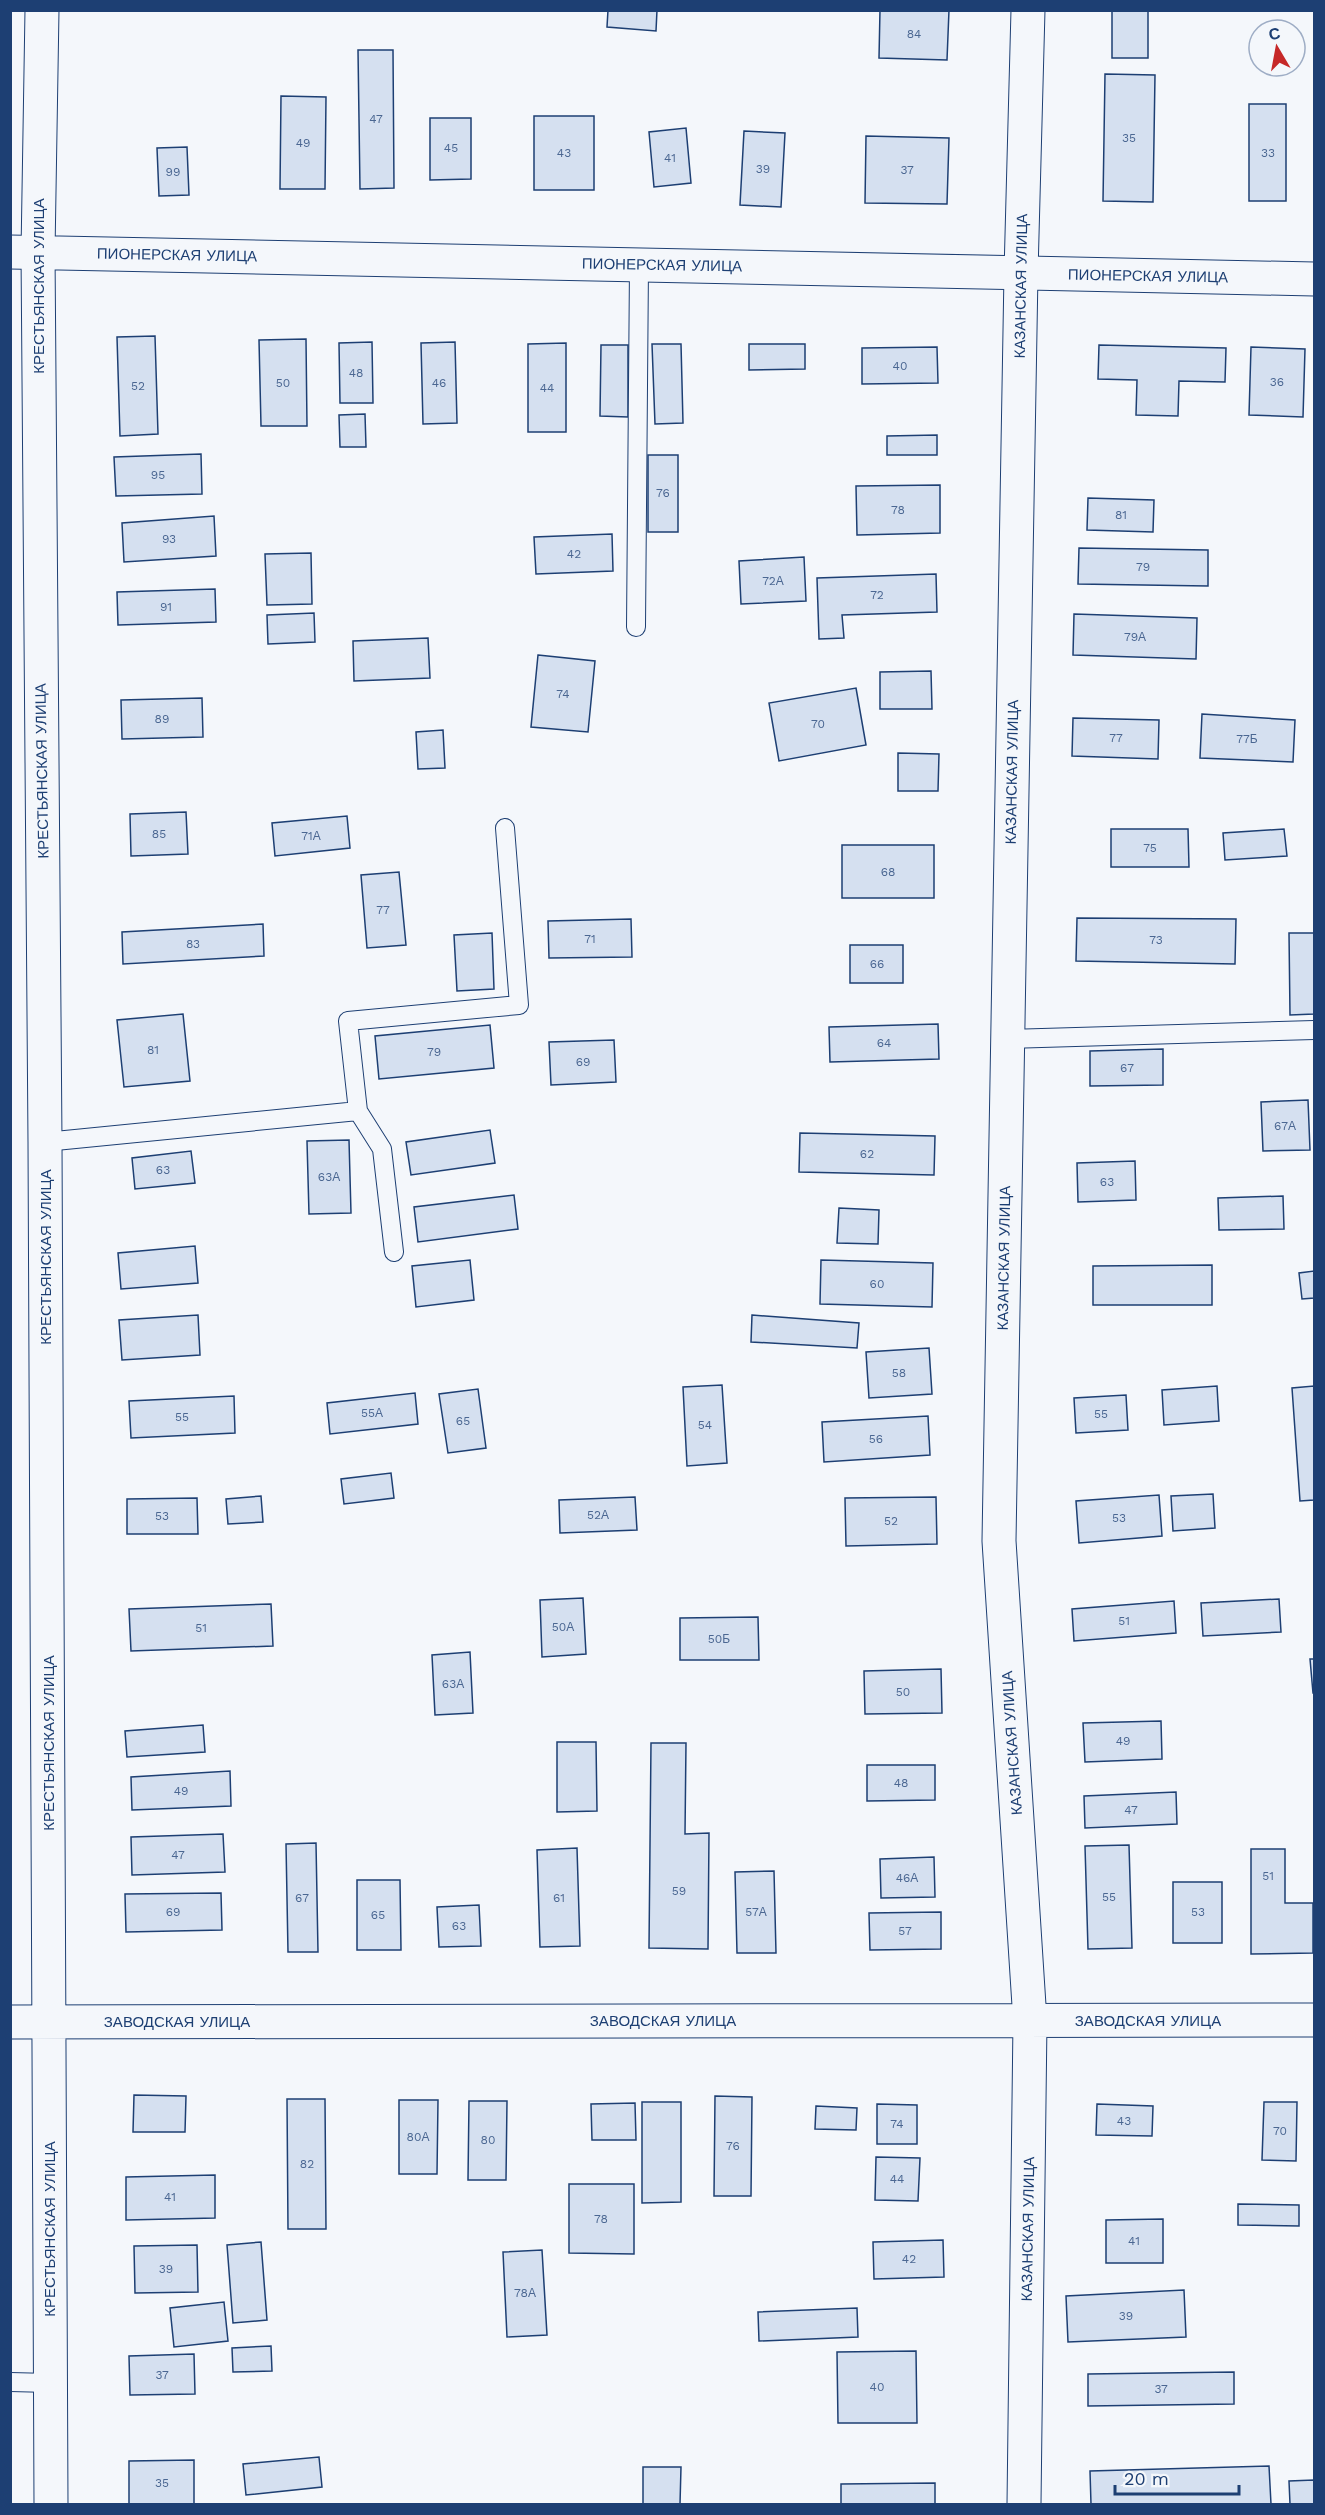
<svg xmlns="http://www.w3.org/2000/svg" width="1325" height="2515" font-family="'Work Sans',sans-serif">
  <rect width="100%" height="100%" fill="#f4f7fb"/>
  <path fill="#d5e0f0" stroke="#1d3f73" stroke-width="1.5" d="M608,10H657L656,31L607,27Z
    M880,10H949L947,60L879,58Z
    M1112,10H1148V58H1112Z
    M358,50H393L394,188L360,189Z
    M1105,74L1155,75L1153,202L1103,201Z
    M281,96L326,97L325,189H280Z
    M1249,104H1286V201H1249Z
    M534,116H594V190H534Z
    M430,118H471V179L430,180Z
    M686,128L691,183L654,187L649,132Z
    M744,131L785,133L781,207L740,205Z
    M866,136L949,138L947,204L865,203Z
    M187,147L189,195L159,196L157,148Z
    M155,336L158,434L120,436L117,337Z
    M306,339L307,426H261L259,340Z
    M372,342L373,403H340L339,343Z
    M455,342L457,423L423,424L421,343Z
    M566,343V432H528V344Z
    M652,344H681L683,423L655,424Z
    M749,344H805V369L749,370Z
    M601,345H628V417L600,416Z
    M1099,345L1226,348L1225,382L1179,381L1178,416L1136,415L1137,380L1098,379Z
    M937,347L938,383L862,384V348Z
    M1251,347L1305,349L1303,417L1249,415Z
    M365,414L366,447H340L339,415Z
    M937,435V455H887V436Z
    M201,454L202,494L116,496L114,457Z
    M648,455H678V532H648Z
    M940,485V533L857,535L856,486Z
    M1088,498L1154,500L1153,532L1087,530Z
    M214,516L216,556L124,562L122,523Z
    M612,534L613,571L536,574L534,537Z
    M1079,548L1208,550V586L1078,584Z
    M311,553L312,604L267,605L265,554Z
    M804,557L806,601L741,604L739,561Z
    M936,574L937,612L842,615L844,638L819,639L817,578Z
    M215,589L216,622L118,625L117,592Z
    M314,613L315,642L268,644L267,615Z
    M1074,614L1197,618L1196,659L1073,655Z
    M428,638L430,678L354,681L353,641Z
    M538,655L595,661L588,732L531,727Z
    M931,671L932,709H880V672Z
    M856,688L866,745L779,761L769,703Z
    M202,698L203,737L122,739L121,700Z
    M1202,714L1295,720L1293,762L1200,758Z
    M1073,718L1159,720L1158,759L1072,756Z
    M443,730L445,768L418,769L416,732Z
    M898,753L939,754L938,791H898Z
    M186,812L188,854L131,856L130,814Z
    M347,816L350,848L275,856L272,823Z
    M1111,829H1188L1189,867H1111Z
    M1284,829L1287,856L1225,860L1223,833Z
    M842,845H934V898H842Z
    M399,872L406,945L367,948L361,875Z
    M1077,918L1236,919L1235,964L1076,961Z
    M631,919L632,957L549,958L548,921Z
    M263,924L264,956L123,964L122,932Z
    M492,933L494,989L457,991L454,935Z
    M1289,933H1314V1014L1290,1015Z
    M850,945H903V983H850Z
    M183,1014L190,1081L124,1087L117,1020Z
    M938,1024L939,1059L830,1062L829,1027Z
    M490,1025L494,1068L379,1079L375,1036Z
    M614,1040L616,1082L551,1085L549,1042Z
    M1163,1049V1085L1090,1086V1051Z
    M1308,1100L1310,1150L1263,1151L1261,1102Z
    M490,1130L495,1163L411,1175L406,1142Z
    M800,1133L935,1136L934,1175L799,1172Z
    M349,1140L351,1213L309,1214L307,1141Z
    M191,1151L195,1183L135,1189L132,1158Z
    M1135,1161L1136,1200L1078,1202L1077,1163Z
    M514,1195L518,1229L418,1242L414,1207Z
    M1283,1196L1284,1229L1219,1230L1218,1198Z
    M839,1208L879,1210L878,1244L837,1243Z
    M195,1246L198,1283L121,1289L118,1253Z
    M470,1260L474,1300L416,1307L412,1266Z
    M821,1260L933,1263L932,1307L820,1304Z
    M1212,1265V1305H1093V1266Z
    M1314,1271V1298L1302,1299L1299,1273Z
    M198,1315L200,1355L122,1360L119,1320Z
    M752,1315L859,1323L857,1348L751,1342Z
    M929,1348L932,1394L869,1398L866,1352Z
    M722,1385L727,1463L687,1466L683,1387Z
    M1217,1386L1219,1421L1164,1425L1162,1390Z
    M1314,1386V1500L1300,1501L1292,1388Z
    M478,1389L486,1448L448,1453L439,1394Z
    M415,1393L418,1424L330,1434L327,1403Z
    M1126,1395L1128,1430L1076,1433L1074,1398Z
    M234,1396L235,1433L131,1438L129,1401Z
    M928,1416L930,1455L824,1462L822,1422Z
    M391,1473L394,1498L344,1504L341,1479Z
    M1213,1494L1215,1528L1173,1531L1171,1496Z
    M1159,1495L1162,1536L1079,1543L1076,1501Z
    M261,1496L263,1522L228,1524L226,1499Z
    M635,1497L637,1530L560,1533L559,1500Z
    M936,1497L937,1544L846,1546L845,1498Z
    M197,1498L198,1534H127V1499Z
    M583,1598L586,1654L542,1657L540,1600Z
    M1279,1599L1281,1632L1203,1636L1201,1603Z
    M1174,1601L1176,1633L1074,1641L1072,1609Z
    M271,1604L273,1646L131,1651L129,1609Z
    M758,1617L759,1660H680V1618Z
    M470,1652L473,1713L435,1715L432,1655Z
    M1310,1659H1314V1693H1313Z
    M941,1669L942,1713L865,1714L864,1671Z
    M1161,1721L1162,1759L1085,1762L1083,1723Z
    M203,1725L205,1752L127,1757L125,1731Z
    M557,1742H596L597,1811L557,1812Z
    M651,1743H686L685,1834L709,1833L708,1949L649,1948Z
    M867,1765H935V1800L867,1801Z
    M230,1771L231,1806L132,1810L131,1777Z
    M1176,1792L1177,1824L1085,1828L1084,1796Z
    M223,1834L225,1872L132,1875L131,1837Z
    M316,1843L318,1952H288L286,1844Z
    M1129,1845L1132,1948L1088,1949L1085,1846Z
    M577,1848L580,1946L540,1947L537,1850Z
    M1251,1849H1285V1903H1313V1953L1251,1954Z
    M934,1857L935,1897L881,1898L880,1859Z
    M774,1871L776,1953H737L735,1872Z
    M357,1880H400L401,1950H357Z
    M1173,1882H1222V1943H1173Z
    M221,1893L222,1930L126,1932L125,1894Z
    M479,1905L481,1946L439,1947L437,1907Z
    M941,1912V1949L870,1950L869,1913Z
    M134,2095L186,2096L185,2132H133Z
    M715,2096L752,2097L751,2196H714Z
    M287,2099H325L326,2229H288Z
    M399,2100H438L437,2174H399Z
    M469,2101H507L506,2180H468Z
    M642,2102H681V2202L642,2203Z
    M1264,2102H1297L1296,2161L1262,2160Z
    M635,2103L636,2140H592L591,2104Z
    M877,2104L917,2105V2144H877Z
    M1097,2104L1153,2106L1152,2136L1096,2135Z
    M816,2106L857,2108L856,2130L815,2129Z
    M876,2157L920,2158L918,2201L875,2200Z
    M215,2175V2218L126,2220V2177Z
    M569,2184H634V2254L569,2253Z
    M1238,2204L1299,2205V2226L1238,2225Z
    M1163,2219V2263H1106V2220Z
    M943,2240L944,2277L874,2279L873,2242Z
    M261,2242L267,2320L233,2323L227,2245Z
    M197,2245L198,2292L135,2293L134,2246Z
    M542,2250L547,2335L507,2337L503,2252Z
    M1184,2290L1186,2337L1068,2342L1066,2296Z
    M224,2302L228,2341L174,2347L170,2308Z
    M857,2308L858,2337L759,2341L758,2312Z
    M271,2346L272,2371L233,2372L232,2348Z
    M916,2351L917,2423H838L837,2352Z
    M194,2354L195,2394L130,2395L129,2356Z
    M1234,2372V2404L1088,2406V2374Z
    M319,2457L322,2487L246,2495L243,2464Z
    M194,2460V2504H129V2461Z
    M1269,2466L1271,2504H1091L1090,2471Z
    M643,2467H681L680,2504H643Z
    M1314,2480V2504H1290L1289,2481Z
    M935,2483V2504H841V2484Z"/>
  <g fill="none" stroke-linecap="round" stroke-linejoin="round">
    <defs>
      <path id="service" d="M636,627L639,265
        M1007,1039L1314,1030
        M358,1111L382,1149L394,1252
        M45,1142L358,1111L348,1021L519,1005L505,828
        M10,2382L50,2383"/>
      <path id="minor" d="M42,10L38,252L45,1142L51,2504
        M10,252L1314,279
        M10,2022L1314,2020
        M1024,2504L1030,2021L999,1541L1021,273L1028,10"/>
    </defs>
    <use href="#service" stroke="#1d3f73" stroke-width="20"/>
    <use href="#minor" stroke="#1d3f73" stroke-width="35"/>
    <use href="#service" stroke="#f4f7fb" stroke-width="18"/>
    <use href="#minor" stroke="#f4f7fb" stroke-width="33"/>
  </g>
  <g text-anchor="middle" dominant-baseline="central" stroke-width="4.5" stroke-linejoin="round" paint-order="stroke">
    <g font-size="12" fill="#4b6792">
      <text x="914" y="34">84</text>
      <text x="376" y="119">47</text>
      <text x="1129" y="138">35</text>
      <text x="303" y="143">49</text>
      <text x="451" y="148">45</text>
      <text x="564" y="153">43</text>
      <text x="1268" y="153">33</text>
      <text x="670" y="158">41</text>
      <text x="763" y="169">39</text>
      <text x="907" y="170">37</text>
      <text x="173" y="172">99</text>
      <text x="900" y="366">40</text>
      <text x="356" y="373">48</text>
      <text x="1277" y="382">36</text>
      <text x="283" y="383">50</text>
      <text x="439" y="383">46</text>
      <text x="138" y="386">52</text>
      <text x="547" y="388">44</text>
      <text x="158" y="475">95</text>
      <text x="663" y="493">76</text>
      <text x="898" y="510">78</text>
      <text x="1121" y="515">81</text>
      <text x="169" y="539">93</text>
      <text x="574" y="554">42</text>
      <text x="1143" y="567">79</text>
      <text x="773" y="581">72А</text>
      <text x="877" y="595">72</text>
      <text x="166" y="607">91</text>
      <text x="1135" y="637">79А</text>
      <text x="563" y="694">74</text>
      <text x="162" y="719">89</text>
      <text x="818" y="724">70</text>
      <text x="1116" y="738">77</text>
      <text x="1247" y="739">77Б</text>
      <text x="159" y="834">85</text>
      <text x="311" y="836">71А</text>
      <text x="1150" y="848">75</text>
      <text x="888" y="872">68</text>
      <text x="383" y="910">77</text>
      <text x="590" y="939">71</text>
      <text x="1156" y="940">73</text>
      <text x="193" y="944">83</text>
      <text x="877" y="964">66</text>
      <text x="884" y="1043">64</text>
      <text x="153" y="1050">81</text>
      <text x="434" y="1052">79</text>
      <text x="583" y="1062">69</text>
      <text x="1127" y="1068">67</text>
      <text x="1285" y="1126">67А</text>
      <text x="867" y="1154">62</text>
      <text x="163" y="1170">63</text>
      <text x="329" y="1177">63А</text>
      <text x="1107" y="1182">63</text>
      <text x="877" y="1284">60</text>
      <text x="899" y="1373">58</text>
      <text x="372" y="1413">55А</text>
      <text x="1101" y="1414">55</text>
      <text x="182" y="1417">55</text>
      <text x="463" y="1421">65</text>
      <text x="705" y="1425">54</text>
      <text x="876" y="1439">56</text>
      <text x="598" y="1515">52А</text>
      <text x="162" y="1516">53</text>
      <text x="1119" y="1518">53</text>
      <text x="891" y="1521">52</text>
      <text x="1124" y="1621">51</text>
      <text x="563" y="1627">50А</text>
      <text x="201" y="1628">51</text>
      <text x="719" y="1639">50Б</text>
      <text x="453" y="1684">63А</text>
      <text x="903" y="1692">50</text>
      <text x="1123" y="1741">49</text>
      <text x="901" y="1783">48</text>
      <text x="181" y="1791">49</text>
      <text x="1131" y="1810">47</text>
      <text x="178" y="1855">47</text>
      <text x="1268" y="1876">51</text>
      <text x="907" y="1878">46А</text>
      <text x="679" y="1891">59</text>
      <text x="1109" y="1897">55</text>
      <text x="302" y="1898">67</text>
      <text x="559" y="1898">61</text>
      <text x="173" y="1912">69</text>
      <text x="756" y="1912">57А</text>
      <text x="1198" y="1912">53</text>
      <text x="378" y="1915">65</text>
      <text x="459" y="1926">63</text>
      <text x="905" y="1931">57</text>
      <text x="1124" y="2121">43</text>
      <text x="897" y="2124">74</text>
      <text x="1280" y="2131">70</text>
      <text x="418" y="2137">80А</text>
      <text x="488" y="2140">80</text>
      <text x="733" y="2146">76</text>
      <text x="307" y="2164">82</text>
      <text x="897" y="2179">44</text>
      <text x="170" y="2197">41</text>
      <text x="601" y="2219">78</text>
      <text x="1134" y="2241">41</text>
      <text x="909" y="2259">42</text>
      <text x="166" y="2269">39</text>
      <text x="525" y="2293">78А</text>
      <text x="1126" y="2316">39</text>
      <text x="162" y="2375">37</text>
      <text x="877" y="2387">40</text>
      <text x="1161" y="2389">37</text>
      <text x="162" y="2483">35</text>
    </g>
    <g font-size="15" fill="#1d3f73" stroke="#f4f7fb">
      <text transform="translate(177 255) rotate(1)">ПИОНЕРСКАЯ УЛИЦА</text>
      <text transform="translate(662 265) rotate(1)">ПИОНЕРСКАЯ УЛИЦА</text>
      <text transform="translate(1148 276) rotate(1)">ПИОНЕРСКАЯ УЛИЦА</text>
      <text transform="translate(39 286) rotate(-90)">КРЕСТЬЯНСКАЯ УЛИЦА</text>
      <text transform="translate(1021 286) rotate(-89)">КАЗАНСКАЯ УЛИЦА</text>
      <text transform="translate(42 771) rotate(-91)">КРЕСТЬЯНСКАЯ УЛИЦА</text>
      <text transform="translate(1012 772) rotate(-89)">КАЗАНСКАЯ УЛИЦА</text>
      <text transform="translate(46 1257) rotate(-90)">КРЕСТЬЯНСКАЯ УЛИЦА</text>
      <text transform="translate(1004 1258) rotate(-89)">КАЗАНСКАЯ УЛИЦА</text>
      <text transform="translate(49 1743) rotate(-90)">КРЕСТЬЯНСКАЯ УЛИЦА</text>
      <text transform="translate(1012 1743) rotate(-94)">КАЗАНСКАЯ УЛИЦА</text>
      <text x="663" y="2021">ЗАВОДСКАЯ УЛИЦА</text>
      <text x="1148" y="2021">ЗАВОДСКАЯ УЛИЦА</text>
      <text x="177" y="2022">ЗАВОДСКАЯ УЛИЦА</text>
      <text transform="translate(50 2229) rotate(-90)">КРЕСТЬЯНСКАЯ УЛИЦА</text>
      <text transform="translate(1028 2229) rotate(-89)">КАЗАНСКАЯ УЛИЦА</text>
    </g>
  </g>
  <rect width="1325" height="2515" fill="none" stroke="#1d3f73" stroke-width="24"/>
  <g transform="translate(1277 48) rotate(350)"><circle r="28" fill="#f4f7fb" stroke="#9eadc5" stroke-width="1.5"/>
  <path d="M0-4.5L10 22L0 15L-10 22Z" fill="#c62828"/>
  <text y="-9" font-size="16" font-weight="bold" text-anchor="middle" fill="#1d3f73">С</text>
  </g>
  <path d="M1115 2485v9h124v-9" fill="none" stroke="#1d3f73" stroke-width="3"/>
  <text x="1124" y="2485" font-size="18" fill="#1d3f73" stroke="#f4f7fb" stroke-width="4.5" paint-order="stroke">20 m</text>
</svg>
